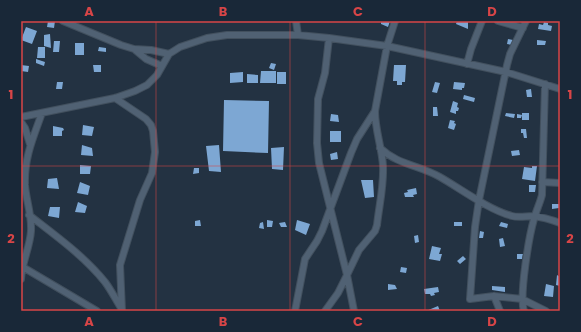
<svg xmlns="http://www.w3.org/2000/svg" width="581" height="332" font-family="Poppins,sans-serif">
  <rect width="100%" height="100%" fill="#233242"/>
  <path fill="#7da7d3" d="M48,21H55L54,28L47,27Z
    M381,21H390L388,27L381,24Z
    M457,21H468V29L456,24Z
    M544,22L548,23V25L552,26L551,31L538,29L539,24L543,25Z
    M26,27L37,31L32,44L21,40Z
    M50,34L51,48L44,46V35Z
    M508,39L513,40L512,45L507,44Z
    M537,40L546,41L545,45H537Z
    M54,41H60L59,52H53Z
    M75,43H84V55H75Z
    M38,47H45V58H37Z
    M99,47L106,48V52L98,51Z
    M36,59L45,62L44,66L36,63Z
    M271,63L276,64L274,70L269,68Z
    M21,65L29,66L28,72L21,71Z
    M93,65H101V72H94Z
    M394,65H406L405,82H402V85H397V81H393Z
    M261,71H276V83H260Z
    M243,72V82L230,83V73Z
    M277,72H286V84H277Z
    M247,74L258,75V83H247Z
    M57,82H63L62,89H56Z
    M435,82L440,83L437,93L432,92Z
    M454,82L465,83L464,88H462V90L453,89Z
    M531,89L532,97H527L526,90Z
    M464,95L475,98L474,102L463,99Z
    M224,100L269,101L268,153L223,151Z
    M453,101L458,103L457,107L459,108L458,111H456V114L450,112Z
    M433,107H437L438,116H433Z
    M506,113L515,114L514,118L505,116Z
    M522,113H529V120H522V115L521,118H517V114L522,115Z
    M331,114L338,115L339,122L330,121Z
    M450,120L455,121L454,123L456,124L454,130L448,128Z
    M83,125L94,127L92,136L82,135Z
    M53,126L63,128L64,130L62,131V136H53Z
    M521,129H526L527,138H524L523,133H521Z
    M330,131H341V142H330Z
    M82,145L92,148L93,156L81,155Z
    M219,145L221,172L209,171L206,146Z
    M284,147L283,170L272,169L271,148Z
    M519,150L520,155L512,156L511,151Z
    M337,152L338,159L331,160L330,154Z
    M80,165L91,166L90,174H80Z
    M532,166H537L535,181L522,179L524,167L532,168Z
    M194,168H199V173L193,174Z
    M57,178L59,189L47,188L48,179Z
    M361,180H373L374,197L365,198Z
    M80,182L90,186L88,195L77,193Z
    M529,185H536L535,192H529Z
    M416,188L417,194L413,195L414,197H405L404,193L408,192L407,190Z
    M78,202L87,206L85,213L75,212Z
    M552,204H559V208L552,209Z
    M50,207H60L59,218L48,216Z
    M200,220L201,226H195V221Z
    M267,220L273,221L272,227H267Z
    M297,220L310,224L306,235L295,230Z
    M263,222L264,229L259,228L260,223Z
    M285,222L287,227H281L279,223Z
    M454,222H462V226H454Z
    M501,222L508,224L507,228L499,226Z
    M480,231L484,232L483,238H479Z
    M418,235L419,242L415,243L414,236Z
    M503,238L505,246L500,247L499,239Z
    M432,246L441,248L439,254H442L440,261L429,259Z
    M517,254H523L522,259H517Z
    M463,256L466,259L460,264L457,261Z
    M401,267L407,268L406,273L400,272Z
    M557,275L560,277V286L556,285Z
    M388,284L395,285L397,289L388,290Z
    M546,284L554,286L553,297L544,296Z
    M492,286L505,287V292L492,290Z
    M438,287L439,292L434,293L435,295L431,296L430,294H425L424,289Z
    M438,306L440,311H426Z"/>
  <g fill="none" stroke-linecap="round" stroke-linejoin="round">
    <defs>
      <path id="minor" d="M63,21L121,45L134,49L146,59L162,66
        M296,21L298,35
        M498,21L523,28
        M526,21L510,54L507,65L479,200L475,227L470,299L494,296L522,299L546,311
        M134,49L151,50L169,54
        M467,64L471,49L482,21
        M115,98L146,119L151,125L153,131L155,152L152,173L140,200L120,265L122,311
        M21,117L115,98L135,91L147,85L157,75L169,54L180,47L207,38L227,35H298L329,38L387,46L506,72L560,89
        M21,122L25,128L30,144
        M380,148C398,165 419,165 440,177C461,189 489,210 512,216C519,218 526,216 533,216C542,217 552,220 560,223
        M542,182L560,183
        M29,215C56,236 84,256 105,282C111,290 116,300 121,308
        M21,266L97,311
        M21,279C22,262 30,247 31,231C32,215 26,200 25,185C24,158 33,138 42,113
        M494,296L500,311
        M295,311L305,259L317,241L322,231L351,153L357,139L375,111
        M325,311L338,293L347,275L319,163L317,143L318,99L325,73L329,38
        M354,311L347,275L359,250L375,231L377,225C379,206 384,186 383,166C382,148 375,130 375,111L387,46L395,21
        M524,311C519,296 529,236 534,219C536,211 540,203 542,195L545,84"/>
    </defs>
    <use href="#minor" stroke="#42505e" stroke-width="8"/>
    <use href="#minor" stroke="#506173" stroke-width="6"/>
  </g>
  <path fill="none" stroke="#d74547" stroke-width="1" stroke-opacity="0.55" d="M156,21V311M290,21V311M425,21V311M21,166H560"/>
  <rect width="581" height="332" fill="none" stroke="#192838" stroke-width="44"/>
  <rect x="22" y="22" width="537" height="288" fill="none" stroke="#d74547" stroke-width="1.5"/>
  <g font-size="13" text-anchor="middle" font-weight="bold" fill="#d74547">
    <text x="89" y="16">A</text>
    <text x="223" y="16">B</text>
    <text x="358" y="16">C</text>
    <text x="492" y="16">D</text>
    <text x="11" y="99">1</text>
    <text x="570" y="99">1</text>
    <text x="11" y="243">2</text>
    <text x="570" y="243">2</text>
    <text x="89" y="326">A</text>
    <text x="223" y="326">B</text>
    <text x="358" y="326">C</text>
    <text x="492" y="326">D</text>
  </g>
</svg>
